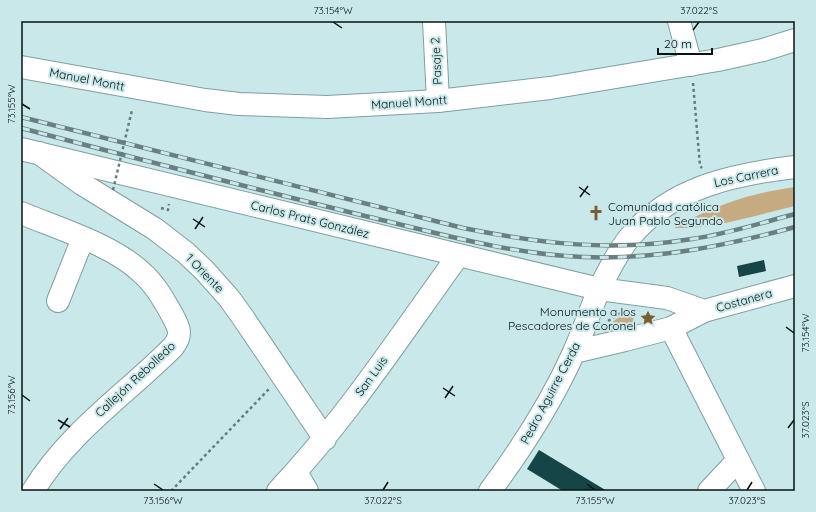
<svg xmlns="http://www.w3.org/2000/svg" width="816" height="512" font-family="Quicksand,sans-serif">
  <rect width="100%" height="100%" fill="#c8e8e9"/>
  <path fill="#c6aa80" d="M795,187V206C755,215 715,229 674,228C700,213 728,201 758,194C770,191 783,189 795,187Z
    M633,313L634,330L612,332L609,331V326C616,318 623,314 633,313Z"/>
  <path fill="#164548" d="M764,260L766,271L739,277L737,266Z
    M539,450L607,491H563L527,469Z"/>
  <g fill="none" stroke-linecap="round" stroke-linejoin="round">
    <defs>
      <path id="minor" d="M434,21L438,101
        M679,21L691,65
        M39,153L82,184L155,229L186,253L204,270L229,298L244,319L325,439
        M21,213C57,228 113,245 141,272C154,283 162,297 170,311C178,326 184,333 173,347C125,395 69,432 33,491
        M58,301L83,238
        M671,328L754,491
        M574,352L625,340L671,328L704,311
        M296,472L307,491
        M278,491C346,419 400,336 458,256
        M490,491C522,448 552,401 574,352C583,331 591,310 599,289
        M709,491L738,460"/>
      <path id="major" d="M21,67L205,100L239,104L327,107L438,101L550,88L718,60L763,50L795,40
        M21,149L599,289L667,298L704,311L795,286
        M599,289C609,271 617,252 630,237C671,187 735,174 795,167"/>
    </defs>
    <use href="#minor" stroke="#819fa0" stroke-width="24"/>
    <use href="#major" stroke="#819fa0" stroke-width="24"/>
    <path stroke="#667b7c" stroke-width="2.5" stroke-dasharray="3 3" stroke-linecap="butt" d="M693,83L700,166L702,168
      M161,208L168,210L169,204
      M608,321L620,313
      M171,491L269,389"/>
    <use href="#minor" stroke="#fff" stroke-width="22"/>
    <use href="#major" stroke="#fff" stroke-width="22"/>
    <defs>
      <path id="rail" d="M21,117L463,228C542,244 612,252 692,239C727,234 761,223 795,214
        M21,128C134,158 247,187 361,215C434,232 507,254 583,257C656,260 725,246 795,227"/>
    </defs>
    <use href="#rail" stroke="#697f80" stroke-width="4.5"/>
    <use href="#rail" stroke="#c8e8e9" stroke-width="3" stroke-dasharray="9" stroke-linecap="butt"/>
    <path stroke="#667b7c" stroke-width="2.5" stroke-dasharray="3 3" stroke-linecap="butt" d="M113,190L132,110"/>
  </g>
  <path fill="none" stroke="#071212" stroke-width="1.5" d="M333,22L342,28M693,30L699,22M22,104L30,109M579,187L590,195M580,197L588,186M193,219L205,227M195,229L203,217M786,327L794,333M443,388L455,396M22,395L30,401M445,398L453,386M58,420L70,427M788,428L794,420M60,429L68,418M154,484L163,490M587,484L595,490M383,490L388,482M747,490L752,482"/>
  <defs>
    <symbol id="church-bare" viewBox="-9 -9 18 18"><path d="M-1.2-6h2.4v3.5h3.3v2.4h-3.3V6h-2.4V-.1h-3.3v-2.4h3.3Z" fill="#7a5d30" stroke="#c8e8e9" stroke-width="2.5" paint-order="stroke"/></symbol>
    <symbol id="sight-bare" viewBox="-9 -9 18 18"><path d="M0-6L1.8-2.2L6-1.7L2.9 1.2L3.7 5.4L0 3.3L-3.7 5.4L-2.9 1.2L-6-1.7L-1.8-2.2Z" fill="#7a5d30" stroke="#c8e8e9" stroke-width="2.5" paint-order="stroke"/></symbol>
  </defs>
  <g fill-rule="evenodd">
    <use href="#church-bare" x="585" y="202" width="22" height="22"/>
    <use href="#sight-bare" x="637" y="307" width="22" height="22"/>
  </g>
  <g text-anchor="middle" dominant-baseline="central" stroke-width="4" stroke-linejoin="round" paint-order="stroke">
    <g font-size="12" fill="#071212" stroke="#c8e8e9">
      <text transform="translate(436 61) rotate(-93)">Pasaje 2</text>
      <text transform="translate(87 79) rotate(11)">Manuel Montt</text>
      <text transform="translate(409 102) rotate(-4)">Manuel Montt</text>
      <text transform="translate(746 176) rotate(-12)">Los Carrera</text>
      <text transform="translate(310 219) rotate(14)">Carlos Prats González</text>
      <text transform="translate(205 273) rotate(46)">1 Oriente</text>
      <text transform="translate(744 300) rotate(-16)">Costanera</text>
      <text transform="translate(371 376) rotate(-54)">San Luis</text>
      <text transform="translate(135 379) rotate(-43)">Callejón Rebolledo</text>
      <text transform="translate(550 393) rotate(-62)">Pedro Aguirre Cerda</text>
    </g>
    <g font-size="12" fill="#071212" stroke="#c8e8e9" text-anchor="start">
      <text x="608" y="206">Comunidad católica<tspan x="608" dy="14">Juan Pablo Segundo</tspan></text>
      <text x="636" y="311" text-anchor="end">Monumento a los<tspan x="636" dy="14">Pescadores de Coronel</tspan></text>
    </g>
  </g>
  <rect width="816" height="512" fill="none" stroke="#c8e8e9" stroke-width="44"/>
  <path d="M658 48v6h54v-6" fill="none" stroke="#071212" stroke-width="2"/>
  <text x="664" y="48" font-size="12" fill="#071212" stroke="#c8e8e9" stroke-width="3" paint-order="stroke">20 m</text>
  <rect x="22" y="22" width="772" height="468" fill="none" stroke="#071212" stroke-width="1.5"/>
  <g font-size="10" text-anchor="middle" fill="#071212">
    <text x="333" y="14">73.154°W</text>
    <text x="699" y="14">37.022°S</text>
    <text transform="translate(11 104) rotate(-90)" y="4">73.155°W</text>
    <text transform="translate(805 333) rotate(-90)" y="4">73.154°W</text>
    <text transform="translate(11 395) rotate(-90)" y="4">73.156°W</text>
    <text transform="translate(805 420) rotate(-90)" y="4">37.023°S</text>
    <text x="163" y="504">73.156°W</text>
    <text x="383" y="504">37.022°S</text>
    <text x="595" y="504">73.155°W</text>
    <text x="747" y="504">37.023°S</text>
  </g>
</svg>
